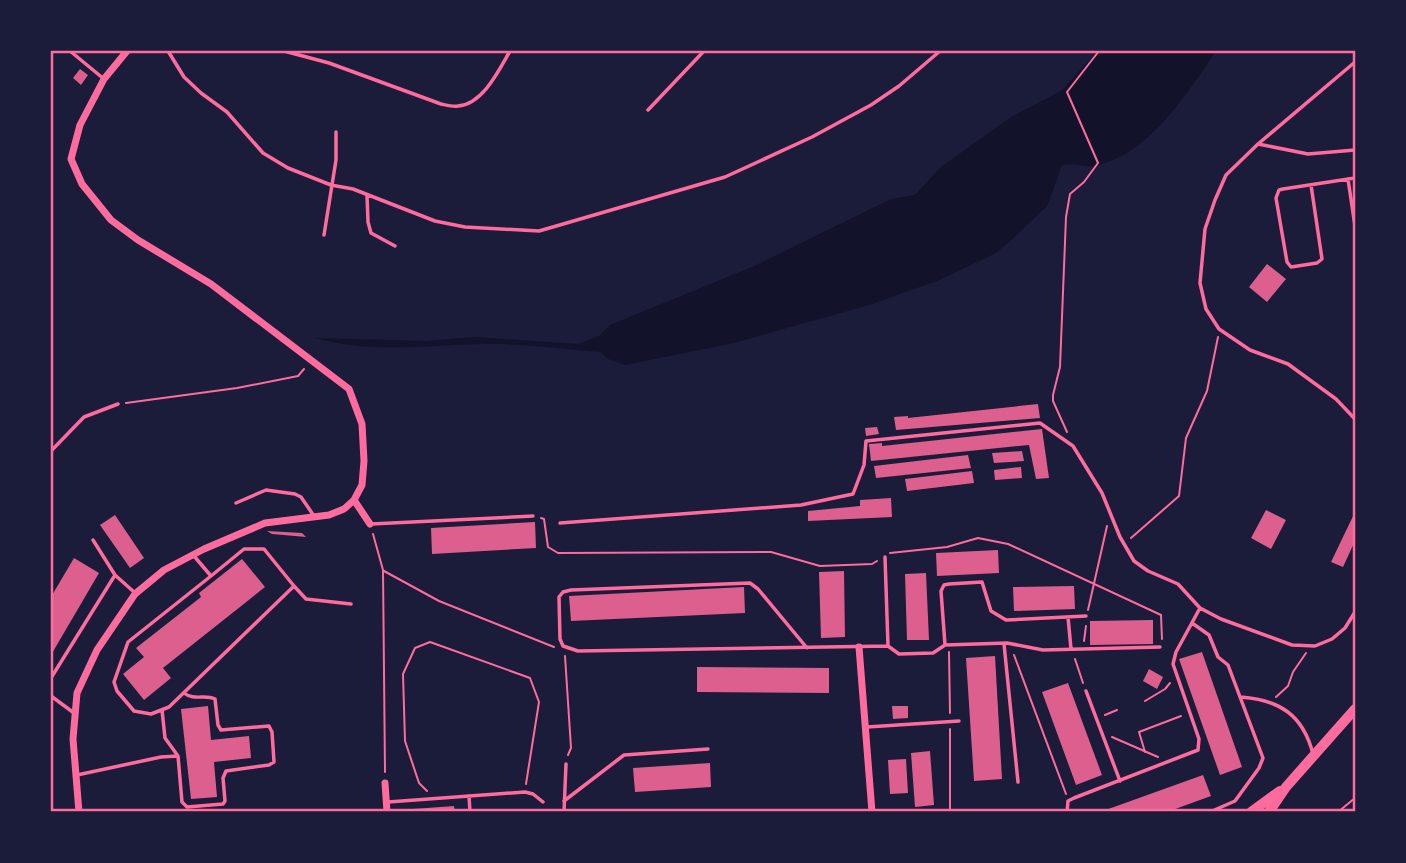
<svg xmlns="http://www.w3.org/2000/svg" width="1406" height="863" font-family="'PT Sans',sans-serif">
  <rect width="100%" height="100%" fill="#1b1b3a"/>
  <path fill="#12122b" d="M1098,51H1216C1187,93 1152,151 1099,165C1086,169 1074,162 1062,165L1047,206L1008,243L994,254L937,281L869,305L734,343L625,365L608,359L600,352C561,349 521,343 482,344C426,345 370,354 316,338L425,341L475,337L578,344L599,336L610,325L752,267L891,199L915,195L941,167L1011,117L1061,91Z"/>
  <path fill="#dd5f8e" d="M80,69L88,75L81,85L73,78Z
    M1267,264L1286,279L1267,302L1249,287Z
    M1038,404L1040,418L896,430L894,417L908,416V418Z
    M877,427L879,434L866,436L865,428Z
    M1042,429L1049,478L1036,479L1029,445L871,461L869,444L882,443V446Z
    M1022,451L1024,461L994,463L992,453Z
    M968,455L971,468L876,478L874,466Z
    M1021,467L1022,478L995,480L994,470Z
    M972,471L974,483L907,491L905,479Z
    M891,498L892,517L808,521V511L860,506V500Z
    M1266,510L1286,520L1271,549L1251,538Z
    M1355,512V541L1343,567L1331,562Z
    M115,515L144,558L130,568L100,525Z
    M535,522L536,548L432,554L431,528Z
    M267,531L302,533L306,537L272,534Z
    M998,550L999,573L937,576L936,553Z
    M74,558L99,573L51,655V597Z
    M242,559L265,587L163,668L171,678L144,700L123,674L144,657L136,648L201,597L199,593Z
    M844,571L845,637L821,638L819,572Z
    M926,573L929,640H907L905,574Z
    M1074,586L1075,609L1014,611L1013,587Z
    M744,587L745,613L571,621L569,596Z
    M1153,620V644L1090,645V621Z
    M1202,652L1242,767L1220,775L1179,659Z
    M995,656L1002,779L974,781L966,658Z
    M697,667L829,668V693L697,692Z
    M1149,669L1163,677L1157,689L1143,681Z
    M1068,683L1102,775L1076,785L1042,692Z
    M208,706L211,740L249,736L251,758L214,762L217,797L191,799L181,709Z
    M892,706H908V718L893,719Z
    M930,751L934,805L915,807L911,753Z
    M906,759L908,793L890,794L888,760Z
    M710,763L711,787L635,792L633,768Z
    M1203,775L1211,796L1167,812H1100Z
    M454,806L455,812H399V810Z"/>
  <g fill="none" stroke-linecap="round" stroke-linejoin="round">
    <path stroke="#ff6b9d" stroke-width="2" d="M126,403L237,388L298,376L304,369
      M1067,432L1053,401V395L1060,367L1066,217L1070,194L1084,182L1098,163L1067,92L1099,51
      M541,518L544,519L548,547L558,553L771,552L820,566L872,564L877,561
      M373,534L383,570L385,772
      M1131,538L1179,496L1186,438L1207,391L1218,337
      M890,553L947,547L978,538L1008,544L1161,615L1162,639
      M384,571L439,601L554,647
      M1088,610L1107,526
      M1084,641L1086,626
      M949,652L950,713
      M1014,655L1066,794
      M565,656L571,748L568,755
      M1075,659L1083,683
      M1276,697L1288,686L1293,672L1306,653
      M1145,701L1165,689L1170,683
      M1105,715L1117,710
      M950,729V812
      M1112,737L1158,757
      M1145,752L1139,732L1181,716
      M427,791L419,783L405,741L403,674L415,648L430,642L530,678L539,702L526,784
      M1338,812L1355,798"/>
    <path stroke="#ff6b9d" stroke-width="3.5" d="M70,51L104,79
      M168,51L184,77L201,93L227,112L263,153L288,168L331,185L353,189L435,221L465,227L539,231L725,177L812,137L871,105L899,86L940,51
      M284,51L329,63L441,104C446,105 453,107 458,106C483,104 499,70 510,51
      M1355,62L1258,144L1226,175L1215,200L1205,229L1200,283L1206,309L1219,329L1250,350L1288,364L1336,399L1355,419
      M648,110L704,51
      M1258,144L1308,154L1355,150
      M1348,179L1355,226
      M1311,185L1322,259L1317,263L1291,267L1287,262L1276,198L1279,190L1283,189L1355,178
      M367,195L368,222L371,233L395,246
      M324,235L336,160V132
      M51,451L84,417L118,404
      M236,503L266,490L295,494L301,497L314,516
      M560,523L801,505L853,494L864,465L866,441L1040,423L1073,446L1102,493L1120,537L1134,561L1148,571L1178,584L1200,608L1221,619L1292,645L1315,646L1332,639L1345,628L1355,612
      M371,524L533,516
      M194,556L211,576L244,549H264L294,586L169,707L151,714L134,711L117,691L114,682L128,642L211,576
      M885,557L888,646
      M115,575L134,592
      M294,586L306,599L351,604
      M1068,617L1071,649
      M1192,623L1209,635L1218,657L1228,665L1263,758L1259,768L1235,801L1210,812
      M1004,644L1018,782
      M945,645L941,591L944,585L949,584L982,582L991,611L1006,620L1086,616
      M807,648L758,589L750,583L571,590L563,592L559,597L560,639L563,646L578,651L888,646L899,654L933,653L945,645L1007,643L1043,650L1160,647
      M51,678L115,575L93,540
      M1086,691L1120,781
      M51,696L74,713
      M1241,697C1280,700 1303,715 1313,754
      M162,710L165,738L178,756L182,802L187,807L223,804L225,801L223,778L226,771L269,765L274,762L272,732L269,726L221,730L218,725L215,699C205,694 194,701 184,693
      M867,727L959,721
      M77,775L161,757L178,756
      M469,796L470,812
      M564,801L624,755L708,749
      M388,802L525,792L533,794L543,802
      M564,812L566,764
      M1067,812L1068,801L1074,798L1198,750L1199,739L1173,664L1176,652L1200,608"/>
    <path stroke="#ff6b9d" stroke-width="7" d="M354,500L370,524
      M859,647L872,812
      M385,783L387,812
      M79,812L73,739L77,693L97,650L135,594L164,570L204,549L265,523L329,515L344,509L354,500L362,485L364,461L362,424L349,389L211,284L138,240L111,220L82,184L71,159L80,125L104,79L127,51"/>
    <path stroke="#ff6b9d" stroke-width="10" d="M1251,812L1280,791
      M1269,812L1286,787L1355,709"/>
  </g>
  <rect width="1406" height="863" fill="none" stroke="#1b1b3a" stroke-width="105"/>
  <rect x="52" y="52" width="1302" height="758" fill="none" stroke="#ff6b9d" stroke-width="2.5"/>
</svg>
